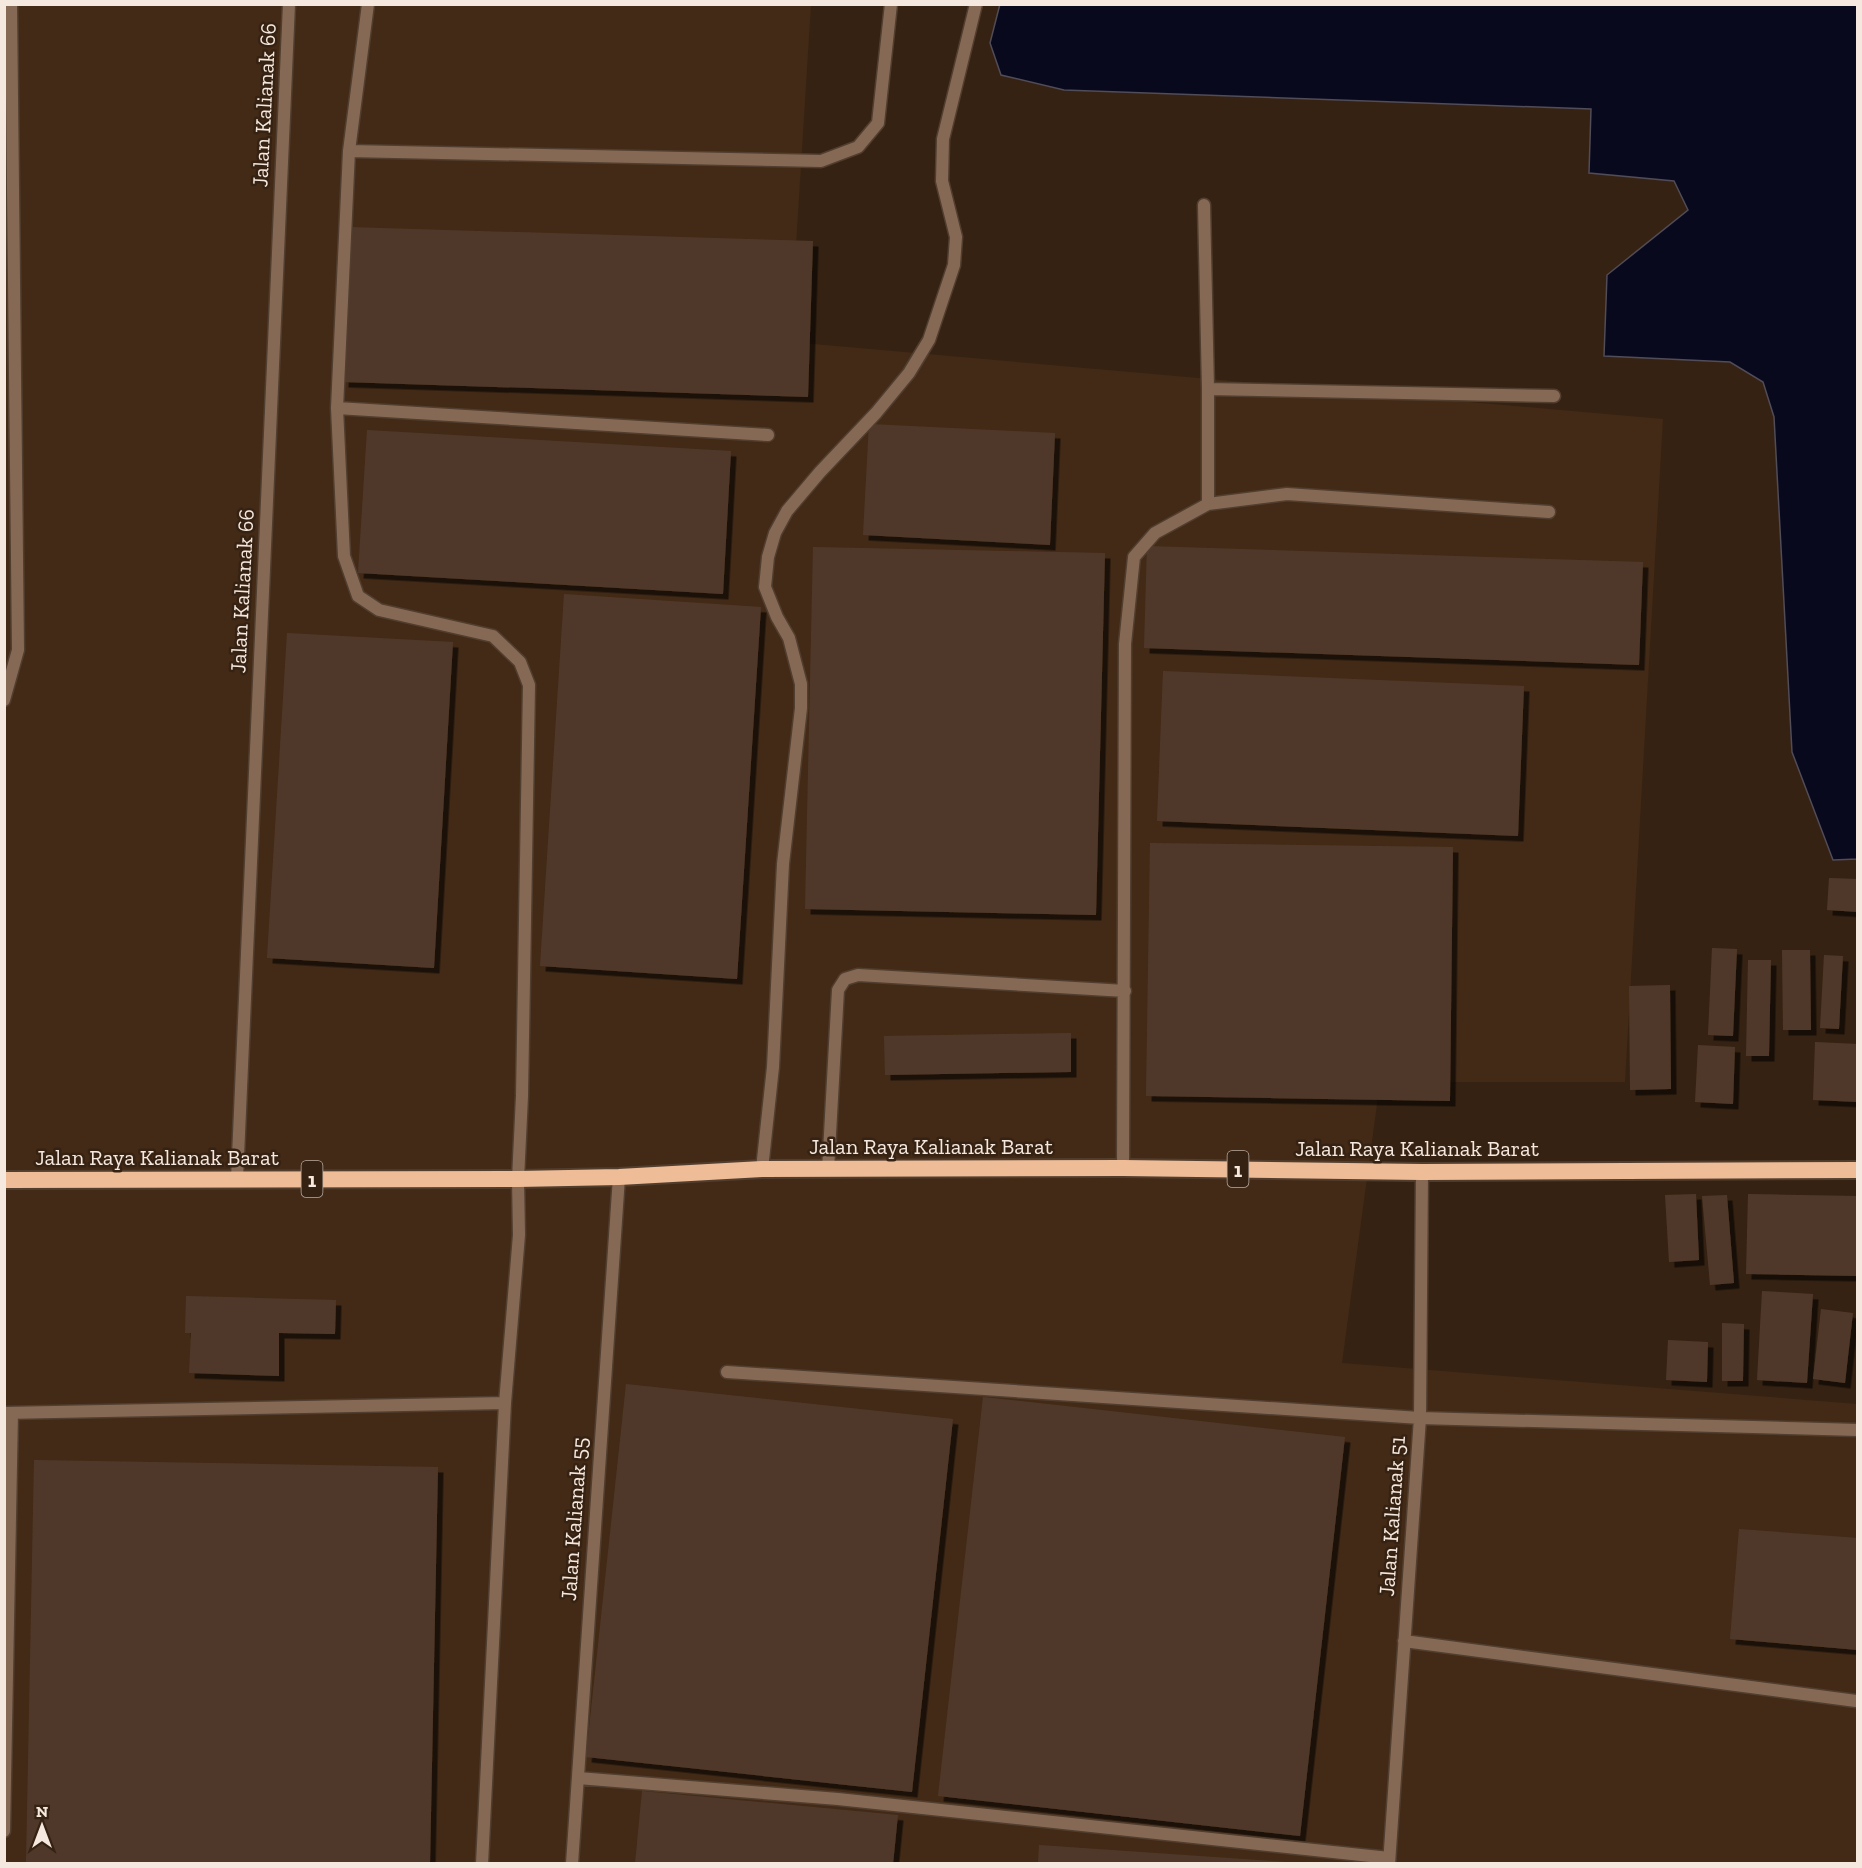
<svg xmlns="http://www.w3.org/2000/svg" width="1862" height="1868" font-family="'Zilla Slab',serif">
  <defs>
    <filter id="shadow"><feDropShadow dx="5.5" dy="5.5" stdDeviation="0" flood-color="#0009"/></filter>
  </defs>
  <rect width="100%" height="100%" fill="#362212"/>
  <path fill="#432a16" d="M5,5H811L790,342L1663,419L1625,1082H1380L1342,1363L1857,1404V1863L5,1864Z"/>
  <path fill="#09091e" stroke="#504c58" stroke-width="1.5" d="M1000,4L1857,5V859L1833,860L1792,752L1774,417L1763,382L1730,362L1604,356L1607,275L1688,210L1674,181L1589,173L1591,109L1064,90L1001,75L990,43Z"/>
  <path fill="#4f392a" filter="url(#shadow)" d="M348,227L813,241L808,397L343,382Z
    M869,424L1055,433L1050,545L863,535Z
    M367,430L731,451L723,594L358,573Z
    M1147,546L1643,562L1639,665L1144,648Z
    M813,547L1105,553L1096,915L805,909Z
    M564,594L761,607L737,979L540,966Z
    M287,633L453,642L434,968L267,958Z
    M1163,671L1524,686L1518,836L1157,821Z
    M1150,843L1453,847L1450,1101L1146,1096Z
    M1829,878L1858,879V912L1827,910Z
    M1712,948L1737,949L1733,1036L1708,1035Z
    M1782,950H1810L1811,1030H1783Z
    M1824,955L1843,956L1839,1029L1820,1028Z
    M1748,960H1771L1769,1056H1746Z
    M1670,985L1671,1089L1630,1090L1629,986Z
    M1071,1033V1072L885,1075L884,1036Z
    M1815,1042L1858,1044V1102L1813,1100Z
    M1698,1045L1735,1047L1733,1104L1695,1102Z
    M1696,1194L1699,1260L1669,1262L1665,1195Z
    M1748,1194L1858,1196V1276L1746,1274Z
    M1727,1195L1734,1283L1710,1285L1702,1196Z
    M1762,1291L1813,1294L1807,1383L1757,1380Z
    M186,1296L336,1300L335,1334L279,1333V1376L189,1373L191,1333H185Z
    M1821,1309L1853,1313L1845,1383L1813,1379Z
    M1722,1323L1744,1324L1743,1381H1722Z
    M1668,1340L1708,1342L1707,1382L1666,1380Z
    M626,1384L953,1419L912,1792L586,1757Z
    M983,1397L1345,1437L1300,1836L938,1796Z
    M34,1460L438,1467L430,1864H26Z
    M1739,1529L1858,1538V1650L1730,1639Z
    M642,1791L898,1815L893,1864H635Z
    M1039,1845L1286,1862V1864H1038Z"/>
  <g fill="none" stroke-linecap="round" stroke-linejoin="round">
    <defs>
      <path id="service" d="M368,4L349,151L337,408L344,556L358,596L379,610L493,636L520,662L529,685L522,1096L518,1179L519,1235L505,1403L482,1864
        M349,151L821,161L858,147L878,123L891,4
        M1204,205L1208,389V504
        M1208,389L1554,396
        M337,408L768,435
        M4,700L18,650L11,4
        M1123,1168L1125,644L1134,557L1155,533L1208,504L1287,494L1549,512
        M762,1169L773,1067L783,864L801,708V684L789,638L777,617L765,587L768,557L775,533L787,511L820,472L876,413L909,373L929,340L954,265L956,237L942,181L943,139L976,4
        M828,1170L838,990L845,979L858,975L1125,991
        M237,1179L289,4
        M727,1372L1420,1418L1858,1430
        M4,1413L505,1403
        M1404,1641L1856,1701
        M578,1778L838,1799L1389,1858
        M4,1831L12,1413
        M572,1864L619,1177
        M1389,1864L1420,1418L1422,1172"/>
      <path id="trunk" d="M4,1180L518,1179L619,1177L762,1169L1123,1168L1422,1172L1858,1170"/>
    </defs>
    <use href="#service" stroke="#513e2f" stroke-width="15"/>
    <use href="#trunk" stroke="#513e2f" stroke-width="20"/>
    <use href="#service" stroke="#856955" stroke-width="12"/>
    <use href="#trunk" stroke="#eebc97" stroke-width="16"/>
  </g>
  <g text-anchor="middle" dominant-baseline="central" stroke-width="5" stroke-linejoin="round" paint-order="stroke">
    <g fill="#362212" stroke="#bcada1" stroke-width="1.5">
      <rect x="1227.5" y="1151" width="21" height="36" rx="4.5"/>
      <rect x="301.5" y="1161" width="21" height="36" rx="4.5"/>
    </g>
    <g font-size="21" font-weight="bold" fill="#f5e8de">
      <text x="1238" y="1169">1</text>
      <text x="312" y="1179">1</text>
    </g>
    <g font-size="22" fill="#f5e8de" stroke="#362212">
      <text transform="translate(264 105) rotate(-87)">Jalan Kalianak 66</text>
      <text transform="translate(242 591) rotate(-87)">Jalan Kalianak 66</text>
      <text x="931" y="1146">Jalan Raya Kalianak Barat</text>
      <text x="1417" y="1148">Jalan Raya Kalianak Barat</text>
      <text x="157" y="1157">Jalan Raya Kalianak Barat</text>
      <text transform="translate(1392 1516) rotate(-86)">Jalan Kalianak 51</text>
      <text transform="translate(574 1519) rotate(-86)">Jalan Kalianak 55</text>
    </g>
  </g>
  <rect width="1862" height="1868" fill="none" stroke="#f5e8de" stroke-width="12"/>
  <g transform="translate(42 1826)" stroke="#362212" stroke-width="4.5" paint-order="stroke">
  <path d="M0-4.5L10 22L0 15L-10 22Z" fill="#f5e8de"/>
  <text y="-9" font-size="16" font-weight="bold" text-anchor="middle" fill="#f5e8de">N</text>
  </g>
</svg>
